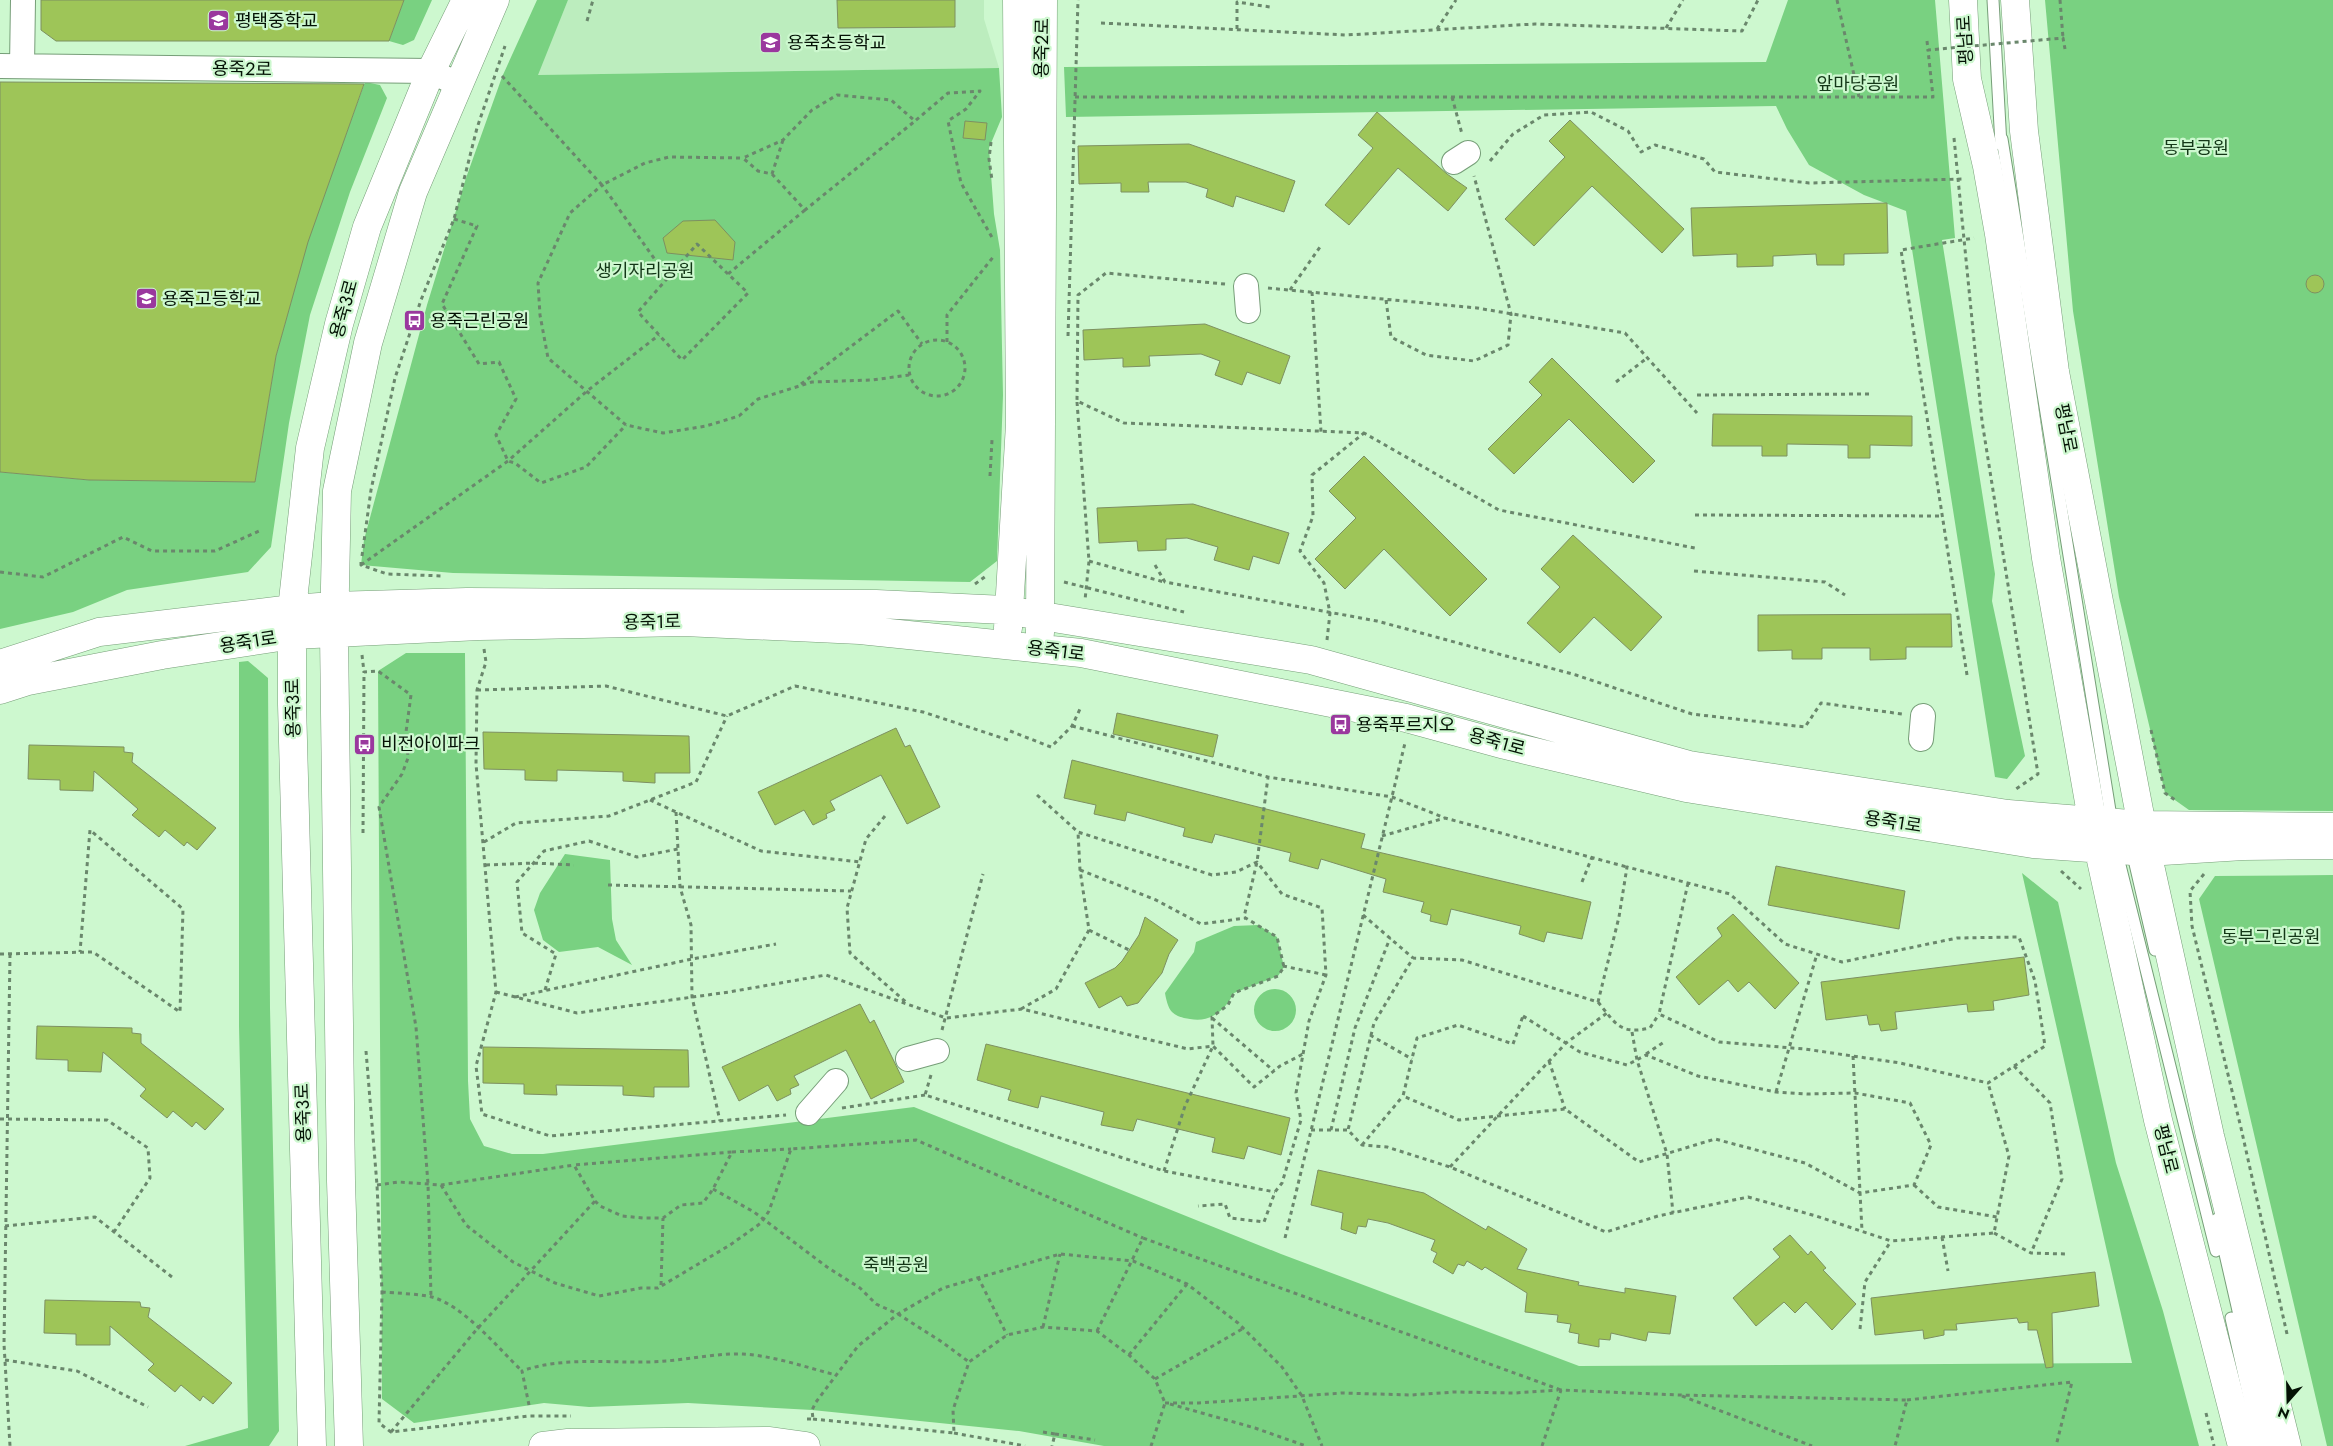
<svg xmlns="http://www.w3.org/2000/svg" width="2333" height="1446" font-family="Jost,'Noto Sans KR',sans-serif">
  <rect width="100%" height="100%" fill="#cdf8cf"/>
  <path fill="#bcedbe" d="M568,0H984V19L999,68L537,75Z"/>
  <path fill="#79d181" d="M404,0H432L414,40L403,45L389,41Z
    M537,0H568L538,75L999,68L1002,117L989,148L994,214L1000,250L1003,395L997,561L970,582L453,573L361,565L364,540L427,305L466,178L502,77Z
    M1788,0H1935L1955,238L1942,240L1995,574L1992,601L2025,756L2007,779L1995,777L1906,211L1864,195L1809,165L1787,129L1776,106L1066,117L1064,67L1766,62Z
    M2045,0H2333V811L2189,810L2165,793L2119,597L2073,311Z
    M365,82L380,85L387,98L350,192L310,315L289,423L271,547L248,572L127,590L73,612L0,629V472L89,480L255,482L276,356L307,242Z
    M406,653H465L468,1081L470,1119L484,1146L512,1154H543L914,1107L1281,1254L1579,1366L2132,1363L2022,873L2058,902L2116,1163L2163,1311L2199,1446H1104L1019,1431L812,1410L688,1403L589,1407L544,1403L414,1423L382,1399L378,671Z
    M248,661L268,678L270,1008L279,1431L269,1446H185L248,1428L239,1026V662Z
    M565,854L610,860L612,919L616,940L632,965L598,947L559,952L543,940L534,910L540,893Z
    M2333,875V1446H2327L2199,899L2215,876Z
    M1258,925L1277,937L1284,967L1278,976L1234,993C1225,1010 1211,1023 1190,1019C1184,1018 1177,1017 1172,1012C1168,1008 1166,999 1165,993L1194,952L1196,942L1234,926Z
    M1254 1010a21 21 0 1 1 42 0a21 21 0 1 1-42 0Z"/>
  <path fill="#9ec558" stroke="#7d9061" d="M41,0H404L389,41H56L41,30Z
    M837,0H955V27L838,28Z
    M0,82L364,84L308,242L276,356L255,482L89,480L0,472Z
    M1377,112L1447,174L1467,188L1448,211L1398,168L1349,225L1325,205L1373,148L1358,135Z
    M1570,120L1684,229L1662,253L1592,186L1534,246L1505,219L1565,157L1549,141Z
    M965,121L987,123L985,140L963,138Z
    M1189,144L1295,181L1284,212L1236,196L1233,207L1206,197L1208,189L1186,182H1148L1149,192H1121V183L1079,184L1078,146Z
    M1887,203L1888,253L1844,254V265H1817L1816,254L1773,256V266L1737,267V254L1693,256L1691,208Z
    M715,220L735,242L733,260L667,253L663,238L683,221Z
    M2306 284a9 9 0 1 1 18 0a9 9 0 1 1-18 0Z
    M1205,324L1290,356L1280,384L1247,372L1242,385L1215,375L1220,361L1201,354L1149,356L1150,366L1123,367V358L1084,360L1083,330Z
    M1552,358L1655,461L1633,483L1569,419L1514,474L1488,449L1542,395L1529,382Z
    M1713,414L1912,416V446L1870,445V458H1848V445L1787,444V456H1762V446H1712Z
    M1364,456L1487,579L1450,616L1384,549L1345,589L1315,559L1356,518L1329,491Z
    M1193,504L1289,533L1279,564L1253,556L1249,570L1214,560L1218,547L1187,538L1166,539V550L1138,551L1137,541L1099,543L1097,508Z
    M1573,535L1662,617L1631,651L1594,617L1560,653L1527,623L1560,587L1541,569Z
    M1951,614L1952,647H1906V659L1870,660V648H1822V659H1792V650L1758,651V615Z
    M1117,713L1218,735L1213,757L1113,734Z
    M896,728L905,747L910,745L940,807L907,824L881,775L830,801L835,810L826,814L827,818L813,825L804,810L775,825L758,792Z
    M483,732L689,736L690,773H655V783L623,781V772L557,770V781L525,780V770L484,769Z
    M29,745L124,747V752L133,753L132,762L216,828L197,850L187,842L184,846L165,830L159,837L132,815L138,809L94,771L93,791L60,790V780L28,779Z
    M1072,760L1365,834L1361,848L1591,902L1582,939L1547,932L1544,942L1519,934L1521,926L1451,909L1447,925L1430,921L1431,915L1421,912L1424,902L1383,892L1386,879L1321,859L1318,869L1289,861L1291,853L1215,834L1212,843L1183,836L1185,828L1127,812L1125,821L1094,814L1096,805L1064,798Z
    M1776,866L1905,891L1899,929L1768,905Z
    M1733,914L1799,983L1775,1009L1749,982L1738,992L1728,980L1699,1005L1676,977L1722,936L1717,928Z
    M1145,917L1178,940L1169,954L1162,973L1138,1003L1127,1006L1121,996L1099,1008L1085,983L1115,968L1122,961L1139,935Z
    M2024,957L2029,995L1993,1001L1994,1010L1968,1012L1967,1004L1895,1012L1897,1029L1881,1031L1879,1024L1869,1025L1867,1015L1826,1020L1821,982Z
    M860,1004L870,1023L874,1020L904,1082L871,1099L846,1050L794,1076L799,1085L790,1089L791,1094L777,1101L768,1085L739,1101L722,1067Z
    M37,1026L132,1028V1033L141,1034V1043L224,1109L205,1130L196,1122L192,1127L173,1111L167,1118L140,1096L146,1089L103,1052L101,1072L68,1071V1060L36,1059Z
    M986,1044L1290,1118L1281,1155L1248,1146L1244,1159L1212,1152L1215,1138L1137,1119L1133,1131L1101,1125L1104,1112L1041,1096L1038,1108L1008,1100L1011,1090L977,1080Z
    M483,1047L688,1050L689,1087H654V1097L623,1095V1086L556,1085L557,1095L524,1094V1084L483,1083Z
    M1318,1170L1424,1193L1486,1230L1488,1226L1527,1249L1517,1269L1579,1282L1578,1285L1625,1293V1288L1676,1296L1670,1334L1648,1332L1646,1341L1611,1333L1610,1340L1599,1339V1347L1578,1343L1579,1334L1569,1332L1571,1324L1557,1322L1558,1315L1525,1312L1527,1293L1485,1267L1482,1270L1467,1261L1464,1266L1458,1264L1453,1274L1433,1262L1437,1253L1431,1250L1435,1240L1388,1223L1368,1219L1366,1227L1358,1226L1356,1234L1341,1229L1343,1213L1311,1205Z
    M1790,1235L1808,1255L1811,1251L1826,1268L1823,1270L1856,1304L1832,1330L1806,1302L1795,1313L1784,1302L1756,1326L1733,1298L1780,1257L1773,1249Z
    M2095,1272L2099,1306L2052,1313L2053,1367L2046,1368L2037,1330H2028V1322L2019,1323L2017,1318L1956,1324L1957,1330H1944V1335L1924,1339L1923,1330L1875,1335L1871,1298Z
    M45,1300L140,1302L141,1307L150,1308L148,1317L232,1383L213,1404L203,1396L200,1401L181,1385L175,1392L148,1370L154,1364L110,1326V1345H76V1334L44,1333Z"/>
  <g fill="none" stroke-linecap="round" stroke-linejoin="round">
    <defs>
      <path id="lane" d="M1993,0L2001,145
        M2002,139L2112,823
        M2116,849L2216,1251
        M2132,851L2155,950
        M2217,1219L2269,1446
        M2231,1318L2260,1446"/>
      <path id="street" d="M0,66L431,71L459,85
        M22,66L23,0
        M1454,162L1468,153
        M1246,286L1248,311
        M1921,739L1923,716
        M908,1059L937,1051
        M808,1113L836,1081"/>
      <path id="secondary" d="M1963,0L1967,79L1987,166L1999,234L2046,558L2092,819L2158,1120L2242,1446
        M2015,0L2024,131L2055,372L2147,852L2210,1136L2287,1446
        M1008,628L1020,424L1017,0
        M1040,633L1043,0
        M0,664L99,632L292,609L333,606L467,602L627,603L876,604L1005,610L1311,660L1689,765L2008,814L2142,825L2333,827
        M0,690L28,681L162,655L293,635L479,626L684,622L860,630L1081,653L1406,718L1505,745L1686,788L2033,844L2147,852L2243,846L2333,845
        M312,1446L292,704V609L310,448L339,324L367,227L431,71L466,0
        M349,1446L341,1181L334,634L337,491L368,343L413,192L495,0
        M543,1446L568,1443L770,1441L806,1446"/>
    </defs>
    <use href="#lane" stroke="#769e78" stroke-width="13"/>
    <use href="#street" stroke="#769e78" stroke-width="26"/>
    <use href="#secondary" stroke="#769e78" stroke-width="29"/>
    <path stroke="#6a876c" stroke-width="3" stroke-dasharray="4 4" stroke-linecap="butt" d="M1837,0L1859,97
      M2060,0L2063,38
      M587,21L593,0
      M1101,23L1346,35L1535,24L1742,31L1758,0
      M1666,28L1683,0
      M1237,29V2L1270,7
      M1437,29L1456,0
      M502,76L602,185L645,163L669,157L743,158
      M1075,97H1933L1928,50
      M1452,97L1462,134
      M1954,138L1982,421L2038,774L2016,789
      M783,140L772,174L758,171L743,158L783,140L812,110L837,95L891,100L915,121L948,93L980,91L966,109L948,121L961,183L993,239
      M991,142L989,159L992,180
      M1490,161L1513,134L1544,115L1591,112L1628,131L1641,152L1655,145L1704,159L1715,172L1809,183L1964,179
      M772,174L805,210L915,121
      M454,219L477,226L442,304L479,364L499,362L516,399L496,435L508,461L515,463L541,483L586,467L626,425
      M728,274L697,244L638,312L682,360L748,293L728,274L805,210
      M668,278L602,185L570,213L538,283L540,315L548,358L626,425L663,433L706,426L739,416L758,399L812,382L872,380L909,375
      M1225,284L1106,273L1078,295L1077,401L1124,423L1364,433L1499,510L1695,548
      M1268,288L1477,308L1625,333L1697,413
      M1290,290L1320,247
      M1312,292L1321,432
      M1386,300L1391,337L1426,355L1474,361L1508,345L1511,314L1474,176
      M1068,336L1078,0
      M909 368a28 28 0 1 1 56 0a28 28 0 1 1-56 0Z
      M947,342V315L994,256
      M1616,382L1647,358
      M801,384L898,311L922,344
      M1697,395L1869,394
      M1077,402L1089,561L1085,600
      M990,476L992,440
      M1695,515L1942,516
      M362,556L371,490L395,378L421,300L454,219L477,128L505,46
      M1089,561L1164,582
      M361,562V565L387,574L443,576
      M361,565L508,461L587,391L659,335
      M1155,565L1165,582L1377,621L1576,675L1692,714L1805,727L1821,703L1902,714
      M1694,571L1825,582L1845,595
      M0,572L43,577L123,537L152,551H215L259,531
      M1064,582L1184,612
      M975,584L986,576
      M1327,640L1330,613L1324,583L1300,551L1313,516L1312,475L1364,433
      M484,649L486,662L477,690L476,764L496,992L476,1066L482,1114L550,1136L786,1115
      M362,655L364,672
      M1967,675L1901,250L1974,238
      M477,690L606,686L727,716L795,686L923,712L1008,740
      M1072,726L1268,777L1392,797L1445,818L1627,867
      M2151,730L2165,793L2175,800
      M1010,731L1051,747L1072,726L1080,709
      M1037,795L1078,832L1212,875L1236,872L1257,862L1282,894L1322,908L1326,975L1309,1021L1296,1093L1301,1120L1282,1183L1275,1192L1264,1222L1230,1218L1225,1204L1198,1206
      M650,800L761,851L860,862
      M676,812L680,887L691,925L692,997L720,1121
      M885,816L866,839L847,908L850,953L907,1003
      M363,833L364,672L378,671L411,695L406,732L408,758L402,774L379,807L416,1027L428,1184L431,1297
      M1382,836L1445,818
      M484,842L516,823L609,816L696,782L727,716
      M486,865L534,863L574,865
      M1080,870L1156,900L1201,924L1246,918
      M2061,871L2081,889
      M2204,874L2190,891L2192,926L2241,1128L2287,1334
      M1582,882L1592,857
      M1688,883L1659,1014L1719,1042L1805,1049L1900,1063L1988,1083L2045,1046L2035,981L2019,937L1957,938L1842,962L1785,944L1730,894L1627,867L1619,917L1598,1002L1462,960L1413,958L1374,1023L1348,1130L1362,1145L1387,1147L1450,1167L1606,1232L1658,1216L1748,1197L1816,1216L1891,1241L1994,1233L2009,1156L1988,1083
      M608,885L851,891
      M1363,915L1413,958
      M1089,930L1129,950
      M0,954L93,952L180,1012L183,909L90,830L80,952
      M10,954L4,1344L10,1446
      M1283,966L1326,975
      M545,990L556,954L522,933L517,882L544,851L589,841L637,857L678,849
      M496,992L577,1013L729,992L826,975L946,1018L1022,1009L1188,1049L1213,1046L1254,1087L1280,1066L1303,1054
      M515,997L692,959L776,944
      M1598,1002C1616,1024 1620,1035 1650,1028L1659,1014
      M1021,1009L1056,989L1089,930L1080,870L1078,832
      M1523,1016L1580,1052L1627,1065L1646,1055L1698,1076L1776,1092L1807,1094L1855,1093L1910,1103L1931,1145L1914,1185L1860,1193L1805,1163L1715,1139L1639,1162L1565,1109L1459,1120L1403,1096L1417,1038L1458,1025L1513,1044Z
      M1212,1018L1274,1071
      M942,1030L983,874
      M1632,1032L1637,1060L1667,1154L1673,1213
      M1370,1035L1412,1059
      M366,1051L377,1185L382,1292L379,1423L391,1432L528,1416H571
      M1646,1054L1664,1042
      M1853,1056L1862,1231
      M1549,1061L1565,1109
      M2014,1066L2050,1103L2062,1179L2031,1253
      M931,1075L925,1095L1164,1171L1275,1192
      M1776,1092L1817,954
      M842,1108L925,1095
      M0,1119L107,1120L148,1148L150,1178L114,1232
      M1311,1130H1348
      M1331,1130L1355,1028L1390,938
      M1362,1145L1403,1096
      M732,1152L791,1149
      M1450,1167L1566,1043L1607,1013
      M1164,1171L1185,1106L1213,1046L1212,1017L1228,1005L1234,993L1278,976L1284,967L1277,937L1244,917L1257,862L1268,777
      M377,1185L399,1182L441,1185L574,1165
      M441,1185L466,1225L513,1262L555,1283L599,1296L641,1288H658L730,1245L761,1223L769,1211L791,1149L916,1140L1143,1238
      M1914,1185L1938,1207L1997,1217
      M713,1189L754,1212L827,1267L860,1288L876,1304L898,1314L942,1342L969,1362
      M5,1226L95,1217L172,1277
      M1994,1233L2031,1253L2066,1254
      M1942,1237L1948,1271
      M1285,1238L1405,743
      M978,1277L1007,1335
      M661,1285L663,1218
      M382,1292C396,1293 419,1294 432,1297C464,1306 498,1348 522,1371
      M1043,1327L1060,1254
      M1860,1329L1865,1282L1891,1241
      M1097,1331L1143,1238L1561,1390
      M1129,1355L1187,1284
      M5,1360L77,1371L148,1407
      M1155,1379L1244,1328
      M1682,1396L1812,1446
      M1907,1400L2072,1382L2056,1446
      M1165,1403H1199L1342,1393L1411,1395L1454,1392L1515,1393L1558,1390
      M1170,1404L1255,1428L1306,1446
      M529,1405L522,1371C565,1355 621,1365 666,1361C691,1359 718,1353 743,1354C774,1356 805,1367 836,1375
      M2206,1413L2214,1446
      M807,1419H813L812,1410L816,1402L858,1346L898,1314L943,1288L1060,1254L1133,1261L1187,1284L1238,1323L1282,1367L1302,1396L1322,1446
      M813,1419L954,1433L953,1410L969,1362L1007,1335L1043,1327L1097,1331L1129,1355L1155,1379L1165,1403L1151,1446
      M391,1432L477,1329L595,1201L574,1165L732,1152L713,1189L703,1203L681,1205L663,1218H643L622,1216L600,1206L595,1201
      M1043,1432L1055,1434L1052,1446
      M954,1433L1025,1446
      M1055,1434L1095,1440
      M1542,1446L1561,1390L1679,1395L1907,1400L1895,1446"/>
    <use href="#lane" stroke="#fff" stroke-width="11"/>
    <use href="#street" stroke="#fff" stroke-width="24"/>
    <use href="#secondary" stroke="#fff" stroke-width="28"/>
    <path stroke="#6a876c" stroke-width="3" stroke-dasharray="4 4" stroke-linecap="butt" d="M1927,41L1928,50L2063,38L2065,49"/>
  </g>
  <defs>
    <symbol id="school-square" viewBox="-11 -11 22 22"><rect x="-9" y="-9" width="18" height="18" rx="4" fill="#9a389e" stroke="#cdf8cf"/><path d="M0-5L7-2L0 1L-7-2ZM-4 1L0 2.5L4 1V4Q0 6-4 4Z" fill="#fff"/></symbol>
    <symbol id="bus-square" viewBox="-11 -11 22 22"><rect x="-9" y="-9" width="18" height="18" rx="4" fill="#9a389e" stroke="#cdf8cf"/><path d="M-5-6H5V4H4V6H2V4H-2V6H-4V4H-5ZM-3.5-4V0h7V-4ZM-3.5 1.2v1.5H-2V1.2ZM2 1.2v1.5H3.5V1.2Z" fill="#fff"/></symbol>
  </defs>
  <g fill-rule="evenodd">
    <use href="#school-square" x="206" y="8" width="25" height="25"/>
    <use href="#school-square" x="758" y="30" width="25" height="25"/>
    <use href="#school-square" x="134" y="286" width="25" height="25"/>
    <use href="#bus-square" x="402" y="308" width="25" height="25"/>
    <use href="#bus-square" x="1328" y="712" width="25" height="25"/>
    <use href="#bus-square" x="352" y="732" width="25" height="25"/>
  </g>
  <g text-anchor="middle" dominant-baseline="central" stroke-width="4.5" stroke-linejoin="round" paint-order="stroke">
    <g font-size="18" fill="#041205" stroke="#cdf8cf" text-anchor="start">
      <text x="235" y="21">평택중학교</text>
      <text x="787" y="43">용죽초등학교</text>
      <text x="162" y="299">용죽고등학교</text>
      <text x="430" y="321">용죽근린공원</text>
      <text x="1356" y="725">용죽푸르지오</text>
      <text x="381" y="744">비전아이파크</text>
    </g>
    <g font-size="18" fill="#041205" stroke="#cdf8cf">
      <text transform="translate(1965 40) rotate(-93)">평남로</text>
      <text transform="translate(1042 48) rotate(-89)">용죽2로</text>
      <text transform="translate(242 69) rotate(1)">용죽2로</text>
      <text transform="translate(344 309) rotate(-75)">용죽3로</text>
      <text transform="translate(2066 428) rotate(79)">평남로</text>
      <text transform="translate(652 622) rotate(-1)">용죽1로</text>
      <text transform="translate(248 642) rotate(-9)">용죽1로</text>
      <text transform="translate(1056 651) rotate(7)">용죽1로</text>
      <text transform="translate(293 708) rotate(-91)">용죽3로</text>
      <text transform="translate(1497 742) rotate(15)">용죽1로</text>
      <text transform="translate(1893 822) rotate(9)">용죽1로</text>
      <text transform="translate(303 1113) rotate(-92)">용죽3로</text>
      <text transform="translate(2166 1149) rotate(76)">평남로</text>
    </g>
    <g font-size="18" fill="#133717" stroke="#cdf8cf">
      <text x="1858" y="84">앞마당공원</text>
      <text x="2196" y="148">동부공원</text>
      <text x="645" y="271">생기자리공원</text>
      <text x="2271" y="937">동부그린공원</text>
      <text x="896" y="1265">죽백공원</text>
    </g>
  </g>
  <g transform="translate(2288 1401) rotate(200)" stroke="#cdf8cf" stroke-width="4" paint-order="stroke">
  <path d="M0-4L9 19L0 12L-9 19Z" fill="#041205"/>
  <text y="-8" font-size="14" font-weight="bold" text-anchor="middle" fill="#041205">N</text>
  </g>
</svg>
